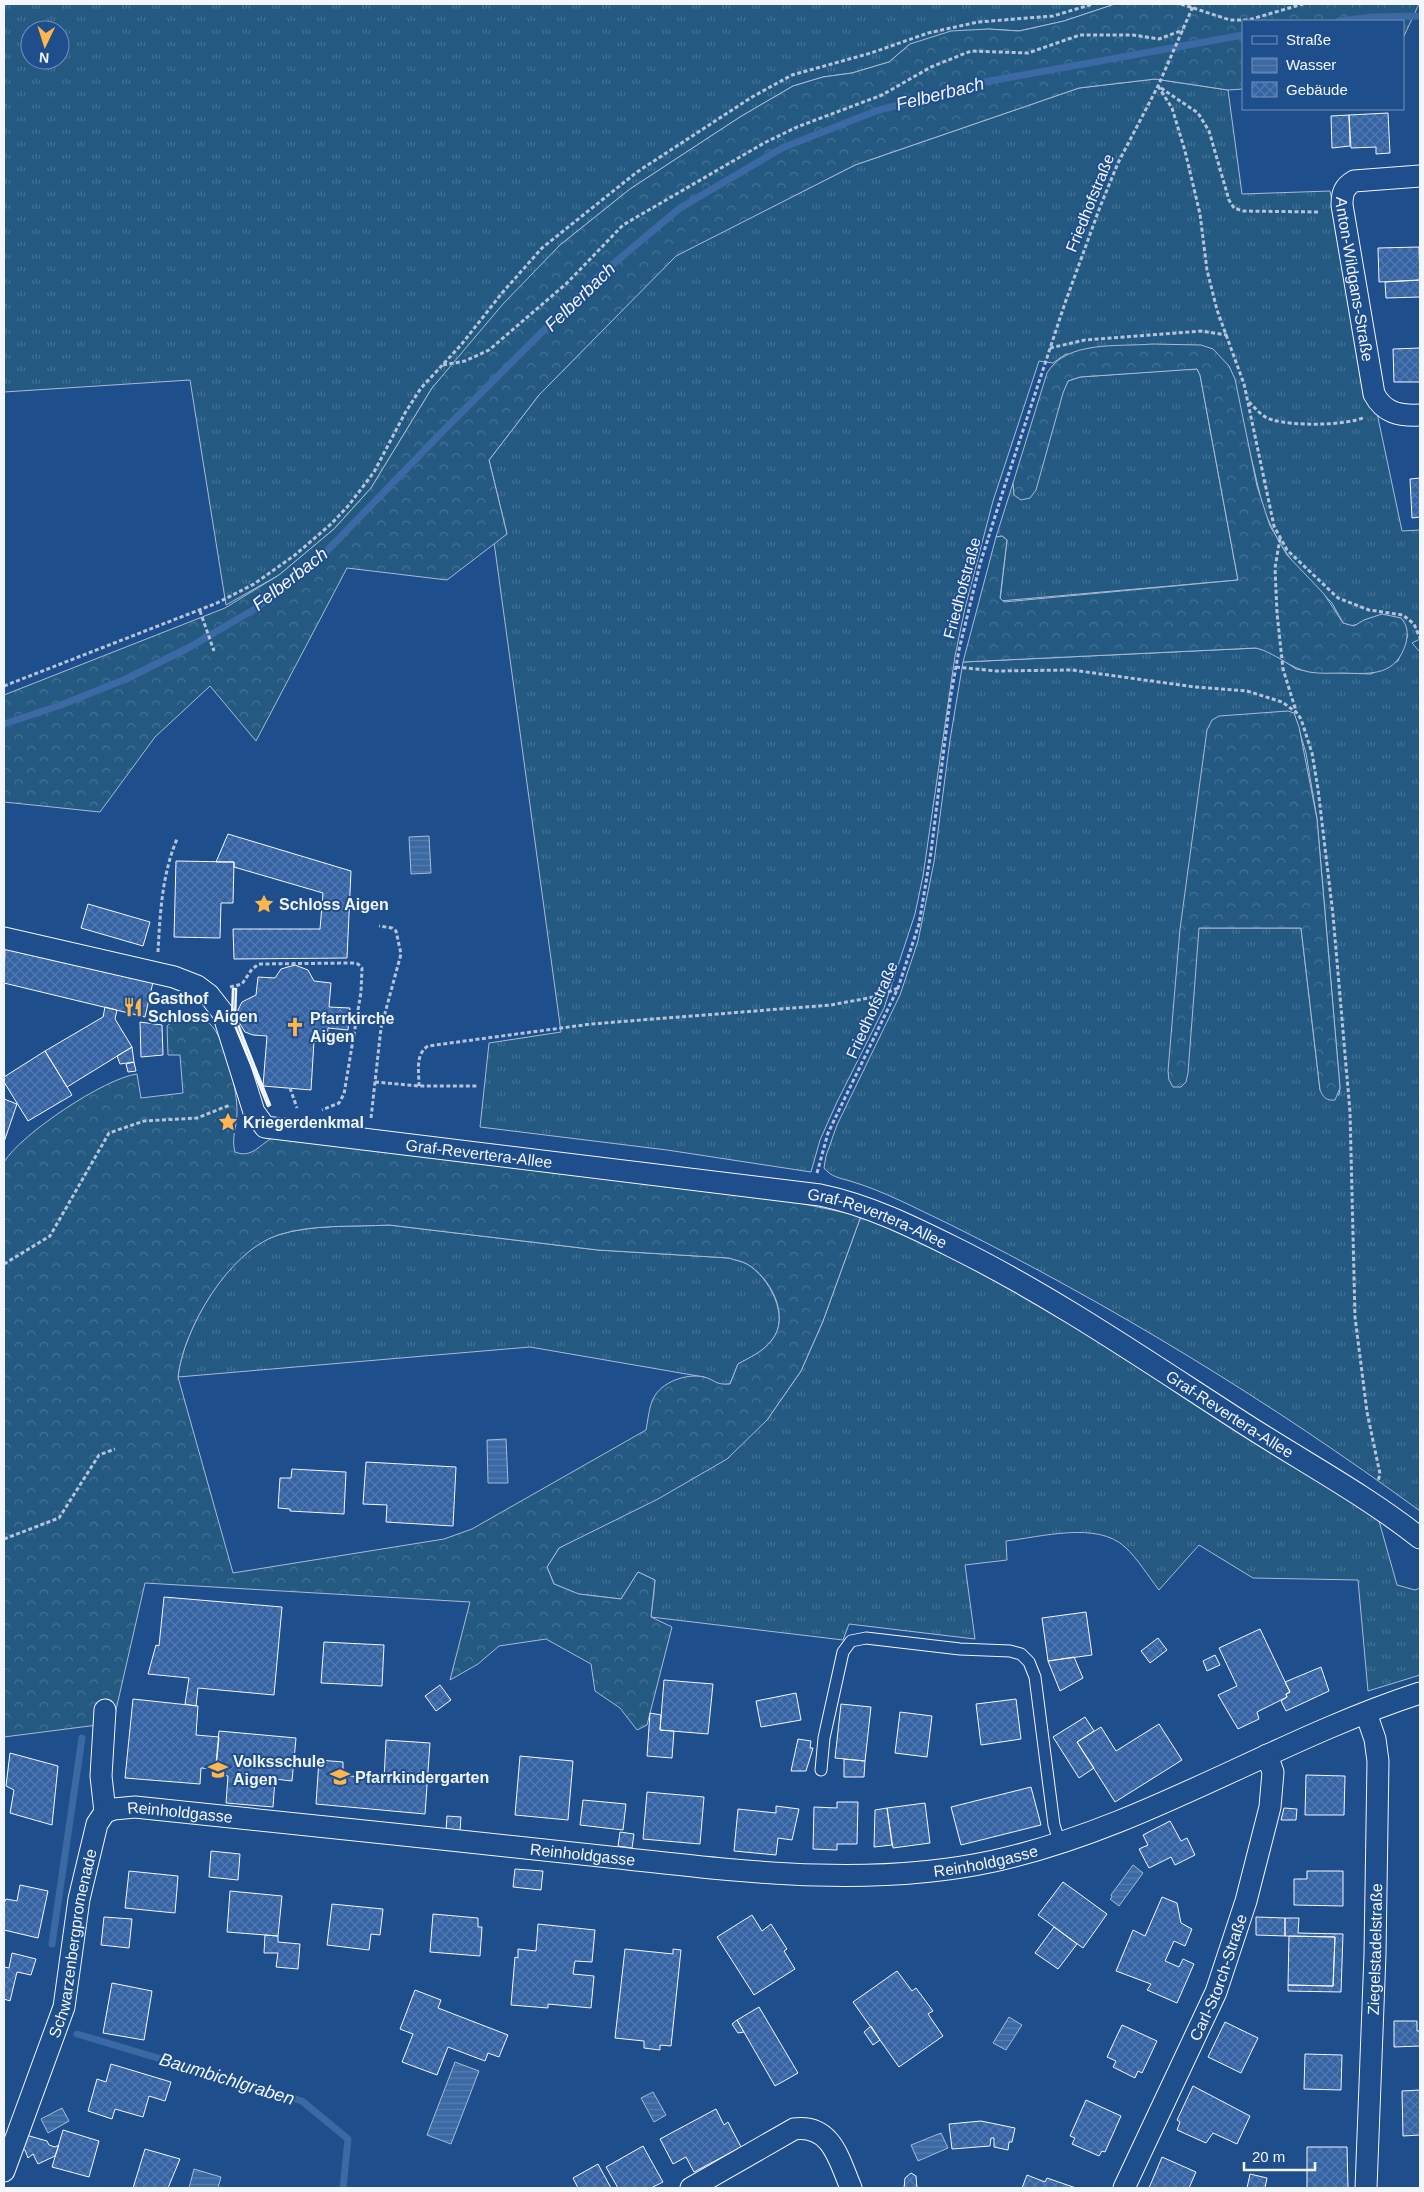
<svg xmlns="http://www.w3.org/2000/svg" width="1424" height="2192" font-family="Helvetica,sans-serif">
  <defs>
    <pattern id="grass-tufts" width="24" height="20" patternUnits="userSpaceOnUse" patternTransform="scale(1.25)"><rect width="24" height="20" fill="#245a82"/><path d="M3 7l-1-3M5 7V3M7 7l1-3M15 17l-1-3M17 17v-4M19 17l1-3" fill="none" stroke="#447295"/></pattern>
    <pattern id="forest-crowns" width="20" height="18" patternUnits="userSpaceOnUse" patternTransform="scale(1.25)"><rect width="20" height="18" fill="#245a82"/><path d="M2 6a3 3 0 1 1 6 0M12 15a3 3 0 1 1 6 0" fill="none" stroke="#447295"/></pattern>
    <pattern id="water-rules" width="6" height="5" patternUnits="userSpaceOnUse" patternTransform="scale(1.25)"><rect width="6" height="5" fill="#3b69a3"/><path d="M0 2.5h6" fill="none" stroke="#587fb1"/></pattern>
    <pattern id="building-cross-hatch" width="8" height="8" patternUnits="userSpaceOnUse" patternTransform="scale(1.25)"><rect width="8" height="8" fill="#3563a3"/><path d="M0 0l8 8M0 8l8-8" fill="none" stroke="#537ab1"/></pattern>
  </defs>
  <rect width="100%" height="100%" fill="#1f4e8c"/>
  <path fill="url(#grass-tufts)" stroke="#a8bbd7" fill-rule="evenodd" d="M4,4H1115L1064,21L1019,31L988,29L910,44L889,62L852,73L823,77L793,86L740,117L630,189L560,245L432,388L371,488L334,529L279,575L226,605L190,380L4,392ZM30,30H60V60H30Z
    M1155,79L1228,90L1242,194L1330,191L1402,531L1420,530V639L1412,643L1420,652V1511C1271,1402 1112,1305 947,1223C915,1208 884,1191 850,1181C840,1178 831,1177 824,1168L826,1156L837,1125L900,995L918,941L934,862L950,740L963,662L1257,648L1271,652L1296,669L1312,672L1371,674L1398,661L1408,635L1360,624L1349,626L1343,623L1332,603L1295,565L1279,542L1264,511L1229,366L1066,354L1053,363L1039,361L993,501L965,608L955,656L923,876L915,914L884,1008L837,1102L820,1140L811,1172L667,1150L480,1127L489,1043L561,1032L494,542L507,534L489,460L539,395L676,255L855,165L1079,88ZM1294,713L1306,753L1317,819L1340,1088L1339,1095L1320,1090L1301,928H1199Z
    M1190,369H1197L1200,375L1238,580L1000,601L1007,540L1002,536L996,537L1013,483L1014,495L1068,381L1080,377Z
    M861,1216L955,1257L1029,1299L1278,1450L1379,1521L1397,1585L1415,1590L1420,1588V1675L1368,1691L1358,1580L1253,1578L1199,1545L1159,1590C1148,1576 1138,1559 1125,1547C1097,1521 1041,1537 1006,1541L1007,1560L965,1565L975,1639L849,1624L843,1640L651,1617L655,1580L638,1572L621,1599L578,1594L554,1584L547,1567L559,1548L602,1525L767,1420L801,1371L823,1321Z
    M389,1225L598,1250L729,1258C734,1260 742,1261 747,1264C769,1277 791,1317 772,1340C763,1352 751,1357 738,1364L730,1384L718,1385L704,1377L530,1347L178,1377C183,1329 229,1250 278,1235C312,1224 353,1227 389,1225Z"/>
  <path fill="url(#forest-crowns)" stroke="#a8bbd7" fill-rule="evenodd" d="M1115,4H1419L1403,38V21H1243V89L1228,90L1155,79L1079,88L855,165L676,256L539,395L489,460L507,534L447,580L347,568L256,741L210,686L155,737L100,812L4,802V695L225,608L279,575L334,529L371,488L432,388L503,304L560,245L630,189L740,117L793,86L823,77L852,73L889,62L910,44L951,31L988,29L1019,31L1064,21Z
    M1152,344L1201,345L1213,349L1229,366L1235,379L1257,486L1270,526L1287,555L1324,594L1343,623L1354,626L1364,620L1382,614L1401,618C1408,626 1408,633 1406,643C1396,676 1372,674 1343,673C1332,673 1320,674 1309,672C1289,668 1276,653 1256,648L963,662L996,537L1002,536L1007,540L1000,598L1004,602L1238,580L1200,375L1197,369L1080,377L1068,381L1063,393L1036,490L1030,498L1021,500L1014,495L1013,483L1047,373C1066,340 1119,347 1152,344Z
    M1288,711L1294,713L1299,727L1317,819L1340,1088L1335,1100C1326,1101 1323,1097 1320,1090L1301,928H1199L1188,1073L1186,1082L1181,1087H1173L1169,1080L1168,1071L1180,929L1207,730L1212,720L1219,716Z
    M192,1018C198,1019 206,1020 210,1024C225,1037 238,1093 237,1113C237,1127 231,1138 235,1152C252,1159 260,1144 275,1136L799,1203L861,1216L823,1321L801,1371L767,1420L727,1459L658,1499L559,1548L547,1567L554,1584L579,1594L621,1599L638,1572L655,1580L651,1617L672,1627L647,1725L637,1730L620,1708L595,1691L591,1664L546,1639L499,1646L478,1664L450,1680L470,1602L145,1583L113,1723L4,1737V1162C21,1134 105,1078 137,1074L141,1098L183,1093L180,1055H168L167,1026L174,1020ZM389,1225L598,1250L729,1258C734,1260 742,1261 747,1264C770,1277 791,1316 772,1340C763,1352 750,1357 738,1364L730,1384C714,1385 716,1380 704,1377C686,1373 661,1382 653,1399C649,1407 648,1420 646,1430L472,1529L444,1539L233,1573L178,1377C183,1329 229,1251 278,1235C312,1224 353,1227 389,1225Z"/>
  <path fill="url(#water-rules)" stroke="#a8bbd7" d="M429,836L431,873L411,874L409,837Z
    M506,1439L508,1483H488L487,1440Z
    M1133,1865L1143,1873L1119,1906L1110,1899L1112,1897L1111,1895Z
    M1009,2017L1022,2025L1006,2050L993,2043Z
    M455,2062L479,2071L451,2144L427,2135Z
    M653,2092L666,2115L654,2122L641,2098Z
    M62,2108L69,2121L48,2133L41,2119Z
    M941,2133L948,2148L918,2161L911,2145Z
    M194,2169L221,2177L218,2188H189Z"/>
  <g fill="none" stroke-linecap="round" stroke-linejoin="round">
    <path stroke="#3b69a3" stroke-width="7" d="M1339,21L1373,17L1420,16
      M4,724L61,705L126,679L188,648L255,609L322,556L443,431L594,280L680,208L782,148L876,111L979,83L1243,35
      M52,1944L82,1738
      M77,2034L302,2101L348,2139L343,2188"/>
  </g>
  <path fill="url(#building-cross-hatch)" stroke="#f2f6ff" d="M1388,113L1390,153L1376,154V147L1351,148L1349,115Z
    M1349,115L1350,146L1332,148L1331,116Z
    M1419,247L1420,280L1379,282L1378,248Z
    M1420,280V297L1386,298L1385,282Z
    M1420,348V388V382H1394L1393,349Z
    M1420,478V517L1412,518L1410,479Z
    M228,834L351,871L347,958L234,959L233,929H320L323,893L234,867V862H216Z
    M176,861L234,862L233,903H221L220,938L174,937Z
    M88,904L150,922L143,946L81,928Z
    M5,946L153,982L145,1017L4,983Z
    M295,965L308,970L314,981L331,983L329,1007L350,1008L348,1030L328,1028L327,1041H314L311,1090L263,1086L267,1036L253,1035L245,1032L237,1019L238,1010L242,1002L256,995L258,977L275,978L281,969Z
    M105,1007L117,1010L115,1019L132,1047L67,1087L45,1051L103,1017Z
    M140,1022L162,1025L163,1055L141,1057Z
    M132,1047L134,1062L120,1064L117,1056Z
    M45,1051L72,1095L28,1121L4,1082V1077Z
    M134,1062L136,1071L128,1072L126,1064Z
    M4,1099L17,1104L4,1142Z
    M366,1462L456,1467L453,1526L386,1522L387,1505L363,1504Z
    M292,1469L346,1472L344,1514L290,1511V1509L278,1508L280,1478H291Z
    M164,1597L282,1607L274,1695L198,1688L196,1706L185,1704L189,1678L148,1674L156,1645L159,1646Z
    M1086,1612L1092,1655L1048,1661L1042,1618Z
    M1260,1629L1290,1692L1286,1694L1287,1697L1257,1712L1259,1719L1238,1729L1218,1695L1237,1686L1219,1648Z
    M1158,1638L1167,1650L1150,1663L1141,1651Z
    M324,1642L384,1645L382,1686L321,1683Z
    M1215,1655L1220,1665L1207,1671L1203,1661Z
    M1074,1657L1083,1678L1060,1691L1048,1661Z
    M1321,1667L1329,1691L1286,1711L1281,1701L1287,1697L1286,1694L1290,1692L1285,1682Z
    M664,1680L713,1684L708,1734L660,1730Z
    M440,1685L451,1700L436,1711L425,1696Z
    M796,1693L801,1720L761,1727L756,1701Z
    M133,1699L198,1706L196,1735L219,1737L216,1769L201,1768L200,1784L125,1778Z
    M1016,1699L1021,1739L981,1745L976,1704Z
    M841,1704L871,1707L865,1761L835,1758Z
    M900,1712L932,1716L927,1757L895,1753Z
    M650,1713L661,1715L660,1730L674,1731L672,1758L647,1756Z
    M1085,1717L1094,1731L1077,1742L1094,1768L1079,1778L1053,1737Z
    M1159,1724L1182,1760L1115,1802L1077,1742L1101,1727L1116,1751Z
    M219,1731L296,1738L292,1781L275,1779L273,1807L226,1803L228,1776L215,1774Z
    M798,1739L811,1741L810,1748H813L806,1771H791Z
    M386,1740L430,1743L425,1814L316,1804L319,1760L343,1762V1775L384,1780Z
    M10,1753L58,1766L52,1825L10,1813L14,1790L6,1786Z
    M520,1756L573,1761L568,1820L515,1815Z
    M844,1759L865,1761L864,1777H844Z
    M1306,1775L1345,1776L1344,1815H1305Z
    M1031,1787L1041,1825L961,1845L951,1807Z
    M647,1792L704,1797L700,1844L643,1839Z
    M583,1800L626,1804L623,1830L580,1825Z
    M837,1802H858L857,1844H837V1850L813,1849L814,1807L837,1808Z
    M925,1803L930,1843L893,1848L887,1808Z
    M776,1806L799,1809L792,1840L778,1838L776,1855L734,1851L738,1809L776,1813Z
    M887,1808L892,1845L874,1847L875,1810Z
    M1284,1808L1297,1809L1296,1820H1281Z
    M447,1816L461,1817L460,1831L446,1830Z
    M1170,1821L1181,1841L1187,1838L1195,1855L1175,1865L1171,1857L1149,1868L1139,1849L1148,1845L1143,1835Z
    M620,1832L634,1834L632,1848L618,1846Z
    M211,1851L240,1854L238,1880L209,1877Z
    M515,1869L543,1871L541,1890L513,1887Z
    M129,1871L178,1876L175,1913L125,1908Z
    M1307,1871H1343V1906L1294,1905V1879H1307Z
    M1063,1882L1107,1914L1083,1948L1038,1915Z
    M20,1885L48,1891L38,1938L4,1930V1903L6,1899L17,1901Z
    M230,1891L282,1896L278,1936L227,1932Z
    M1162,1897L1177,1903L1181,1923L1192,1929L1185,1946L1174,1941L1165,1961L1179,1967L1183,1959L1194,1964L1177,2003L1147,1990L1151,1984L1116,1971L1133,1930L1145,1936Z
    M332,1904L383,1909L380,1935L371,1934L369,1950L327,1945Z
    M433,1914L478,1918V1927H482L480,1956L430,1952Z
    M752,1915L762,1931L771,1924L787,1949L784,1951L795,1969L754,1995L717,1937Z
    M104,1917L132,1919L129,1948L101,1945Z
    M1256,1917L1285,1918V1936L1256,1935Z
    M1285,1918H1299L1298,1933L1343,1934L1341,1992L1288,1991V1985L1333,1986L1335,1937L1285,1936Z
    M538,1924L595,1930L592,1962L575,1961L573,1974L594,1976L591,2008L548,2004V2008L511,2005L515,1957L518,1958V1949L536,1951Z
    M1054,1927L1077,1944L1058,1969L1035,1953Z
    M265,1935L278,1936V1942L300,1944L298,1969L276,1967L278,1953H264Z
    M1289,1936L1335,1937L1333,1986L1288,1985Z
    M625,1949L673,1954V1949L681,1950L671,2046L660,2045V2050L644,2048V2041L615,2038Z
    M12,1953L36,1959L31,1975L17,1972L10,2001L4,1999V1967L9,1968Z
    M897,1971L912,1991L916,1988L933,2011L928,2014L943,2036L899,2067L853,2002Z
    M112,1983L152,1991L144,2040L103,2033Z
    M415,1990L441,2000L438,2008L508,2035L499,2057L488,2053L485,2061L448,2047L437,2075L402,2062L413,2034L400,2029Z
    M759,2007L798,2073L775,2086L737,2020Z
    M737,2020L744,2032L738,2033L732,2024Z
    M1394,2021H1417V2031H1420V2046L1394,2047Z
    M1225,2022L1258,2038L1241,2073L1208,2057Z
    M1122,2025L1157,2041L1142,2073L1138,2071L1135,2078L1113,2067L1116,2061L1107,2057Z
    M871,2026L880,2040L873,2045L864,2032Z
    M1305,2054L1342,2055L1341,2090L1304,2089Z
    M111,2064L171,2082L165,2101L149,2096L143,2117L115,2109L112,2119L88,2111L97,2079L106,2082Z
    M1193,2086L1250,2116L1237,2144L1213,2133L1206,2143L1177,2130L1180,2122L1177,2120Z
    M1420,2090V2135L1403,2136L1402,2091Z
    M1086,2100L1121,2116L1105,2152L1102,2151L1099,2156L1072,2144L1075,2138L1070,2136Z
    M716,2109L724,2125L728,2122L741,2147L694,2172L686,2157L673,2164L660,2139Z
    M981,2121L1015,2128L1012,2142H1009L1008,2150L994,2147V2138H991L990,2146L952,2149L949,2124Z
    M63,2130L99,2141L89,2177L52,2167Z
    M26,2135L47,2141L49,2145L55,2147L59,2145L55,2156L38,2164L33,2154L28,2158L25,2150L21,2148Z
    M643,2146L663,2182L651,2188H618L606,2167Z
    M1307,2147H1347L1348,2188H1307Z
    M145,2149L180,2159L168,2188H133Z
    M1162,2157L1196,2172L1189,2188H1149Z
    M598,2164L611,2188H578L573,2178Z
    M911,2173L916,2176L917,2188H904L905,2178Z
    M1250,2174L1267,2178L1265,2188H1247Z
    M1027,2175L1045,2182L1047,2178L1076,2188H1022Z"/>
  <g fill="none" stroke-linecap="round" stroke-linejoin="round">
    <defs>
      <path id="service" d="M821,1770L824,1738L843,1652L851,1641L866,1638L960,1649L1010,1651L1021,1654L1029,1662L1035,1677L1054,1825L1060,1844"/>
      <g id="minor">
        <path id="s1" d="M1420,176L1354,181C1344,187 1342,193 1342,205L1374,394C1384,413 1399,416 1420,415"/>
        <path id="s2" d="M4,938L174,977L197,986L209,995L223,1013L254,1112L265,1127L820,1195C868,1205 911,1226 953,1247C1052,1296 1144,1359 1237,1419C1298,1459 1363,1493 1420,1538"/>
        <path d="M105,1710L101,1776L105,1812"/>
        <path id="s3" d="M4,2171L64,2007L79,1899L97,1824L105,1812L114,1809L135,1807C287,1822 439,1839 591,1855C725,1869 861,1890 994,1861C1144,1828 1275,1740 1420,1693"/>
        <path d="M691,2188L794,2129C832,2124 839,2160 851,2188"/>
        <path id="s4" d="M1124,2188L1216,1992L1246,1901L1270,1807L1273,1772L1267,1755"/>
        <path id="s5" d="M1366,2188L1375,1954L1378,1761L1375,1739L1366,1713"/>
      </g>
    </defs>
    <use href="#service" stroke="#f2f6ff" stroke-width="13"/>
    <use href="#minor" stroke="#f2f6ff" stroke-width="23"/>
    <path stroke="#b3c4dc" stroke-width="3" stroke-dasharray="4 2.5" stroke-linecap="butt" d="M1181,4L1230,20H1248L1303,4
      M1158,86L1172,108L1185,151L1200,214L1207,270L1217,310L1244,384L1274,526L1287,550L1338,598L1369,610L1403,615L1414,624L1420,638
      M1161,88L1198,113L1209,131L1229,200L1234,208L1243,211L1320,212
      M1050,348L1085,340L1201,331L1227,335
      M443,365L465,361L489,350L567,283L623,225L764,143L797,127L882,95L931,67L971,51L1028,53L1080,35H1133L1159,39L1183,30
      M1249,402C1256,409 1263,418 1273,420C1293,426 1346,426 1365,417
      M1280,538L1275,568L1277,613L1283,669L1296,711
      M200,611L214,651
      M956,667L996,671L1072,670L1195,687L1247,691L1282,702L1296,712L1301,719L1312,753L1318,789L1333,915L1350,1112L1355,1317L1367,1412L1380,1474L1378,1481
      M4,686L217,603L254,584L295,555L331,524L349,505L374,472L405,413L421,388L461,345L502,293L542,248L637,172L752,97L792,75L871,53L928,33L978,22L1053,16L1093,4
      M158,952C160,914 162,874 177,839
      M230,987L242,984L252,969L259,964L352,963L358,964L362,968L361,992L344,1094L339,1103L322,1110
      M375,1082L419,1086H477
      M419,1086C419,1072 415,1054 428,1046L591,1024L831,1005L879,996L898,988
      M290,1088L297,1108
      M371,1118L381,1028L401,954L396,931L392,928L379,926
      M817,1173L828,1133L898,988L919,924L931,852L950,700L959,650L980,564L1004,488L1065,303L1100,207L1118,163L1158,86L1194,4
      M4,1264L50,1236L109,1133L144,1121L197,1118L230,1105
      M4,1539L59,1518L99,1455L115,1449"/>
    <use href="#service" stroke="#1f4e8c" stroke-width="11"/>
    <use href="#minor" stroke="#1f4e8c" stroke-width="21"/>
    <path stroke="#f2f6ff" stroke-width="2.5" d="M233,989H236L235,1017L270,1105L268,1106L232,1018Z"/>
  </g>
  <defs>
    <symbol id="sight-bare" viewBox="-9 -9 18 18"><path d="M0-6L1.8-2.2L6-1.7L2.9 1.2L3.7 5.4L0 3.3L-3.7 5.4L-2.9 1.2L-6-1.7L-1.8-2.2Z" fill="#ffb74d" stroke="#1f4e8c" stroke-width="2.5" paint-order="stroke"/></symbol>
    <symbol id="restaurant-bare" viewBox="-9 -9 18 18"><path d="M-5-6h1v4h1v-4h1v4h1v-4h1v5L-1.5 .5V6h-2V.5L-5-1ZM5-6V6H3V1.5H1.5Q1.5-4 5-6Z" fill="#ffb74d" stroke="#1f4e8c" stroke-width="2.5" paint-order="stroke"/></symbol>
    <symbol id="church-bare" viewBox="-9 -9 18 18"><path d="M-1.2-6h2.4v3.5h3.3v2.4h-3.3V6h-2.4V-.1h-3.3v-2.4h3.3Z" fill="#ffb74d" stroke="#1f4e8c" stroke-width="2.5" paint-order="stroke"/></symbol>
    <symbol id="school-bare" viewBox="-9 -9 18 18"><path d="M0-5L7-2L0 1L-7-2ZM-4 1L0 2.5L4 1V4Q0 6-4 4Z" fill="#ffb74d" stroke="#1f4e8c" stroke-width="2.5" paint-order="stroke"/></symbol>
  </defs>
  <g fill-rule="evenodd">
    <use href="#sight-bare" x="250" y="890" width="28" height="28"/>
    <use href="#restaurant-bare" x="119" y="993" width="28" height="28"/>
    <use href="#church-bare" x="281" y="1013" width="28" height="28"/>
    <use href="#sight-bare" x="214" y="1108" width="28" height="28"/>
    <use href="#school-bare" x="204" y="1756" width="28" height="28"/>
    <use href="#school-bare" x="326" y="1763" width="28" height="28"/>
  </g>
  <g text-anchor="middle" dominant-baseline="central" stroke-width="4" stroke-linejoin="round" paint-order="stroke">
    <g font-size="16" fill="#f2f6ff" stroke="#1f4e8c">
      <text transform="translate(1090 203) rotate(-68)">Friedhofstraße</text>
      <text stroke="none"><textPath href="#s1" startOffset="170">Anton-Wildgans-Straße</textPath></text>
      <text transform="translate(962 588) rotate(-75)">Friedhofstraße</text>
      <text transform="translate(872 1010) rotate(-66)">Friedhofstraße</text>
      <text stroke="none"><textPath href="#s2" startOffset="575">Graf-Revertera-Allee</textPath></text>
      <text stroke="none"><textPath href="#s2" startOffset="980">Graf-Revertera-Allee</textPath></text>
      <text stroke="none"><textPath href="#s2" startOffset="1385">Graf-Revertera-Allee</textPath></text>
      <text stroke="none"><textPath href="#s3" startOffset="451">Reinholdgasse</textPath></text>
      <text stroke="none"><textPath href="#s3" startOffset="856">Reinholdgasse</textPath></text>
      <text stroke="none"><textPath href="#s3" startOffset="1261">Reinholdgasse</textPath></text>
      <text stroke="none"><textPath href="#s3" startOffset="239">Schwarzenbergpromenade</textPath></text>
      <text stroke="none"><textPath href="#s5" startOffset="239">Ziegelstadelstraße</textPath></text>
      <text stroke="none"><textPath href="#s4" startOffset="231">Carl-Storch-Straße</textPath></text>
    </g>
    <g font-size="16" font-weight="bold" fill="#f2f6ff" stroke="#1f4e8c" text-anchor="start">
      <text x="279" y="904">Schloss Aigen</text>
      <text x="148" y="998">Gasthof<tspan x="148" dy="18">Schloss Aigen</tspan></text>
      <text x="310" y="1018">Pfarrkirche<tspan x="310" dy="18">Aigen</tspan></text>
      <text x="243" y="1122">Kriegerdenkmal</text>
      <text x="233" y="1761">Volksschule<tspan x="233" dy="18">Aigen</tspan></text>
      <text x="355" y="1777">Pfarrkindergarten</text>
    </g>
    <g font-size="18" font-style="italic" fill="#f2f6ff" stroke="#1f4e8c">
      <text transform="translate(940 94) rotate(-14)">Felberbach</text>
      <text transform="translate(580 297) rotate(-44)">Felberbach</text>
      <text transform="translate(290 579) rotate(-38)">Felberbach</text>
      <text transform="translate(227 2079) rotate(17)">Baumbichlgraben</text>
    </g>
  </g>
  <rect width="1424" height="2192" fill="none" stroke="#f2f6ff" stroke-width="10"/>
  <rect x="1242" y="20" width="162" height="90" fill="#1f4e8c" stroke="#7391ba"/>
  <rect x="1252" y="36" width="25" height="8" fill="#1f4e8c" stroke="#7391ba"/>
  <text x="1286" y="45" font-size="15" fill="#f2f6ff">Straße</text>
  <rect x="1252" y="58" width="25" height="15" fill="url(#water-rules)" stroke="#7391ba"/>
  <text x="1286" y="70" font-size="15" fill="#f2f6ff">Wasser</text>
  <rect x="1252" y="82" width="25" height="15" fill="url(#building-cross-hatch)" stroke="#7391ba"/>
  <text x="1286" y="95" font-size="15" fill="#f2f6ff">Gebäude</text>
  <g transform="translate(45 45) rotate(184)"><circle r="24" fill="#1f4e8c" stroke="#7391ba"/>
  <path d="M0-4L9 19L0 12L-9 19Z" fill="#ffb74d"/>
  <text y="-8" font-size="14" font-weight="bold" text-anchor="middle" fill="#f2f6ff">N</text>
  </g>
  <path d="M1244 2162v8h71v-8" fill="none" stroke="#f2f6ff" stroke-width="2.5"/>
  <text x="1252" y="2162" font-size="15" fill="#f2f6ff" stroke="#1f4e8c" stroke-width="4" paint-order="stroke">20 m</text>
</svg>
